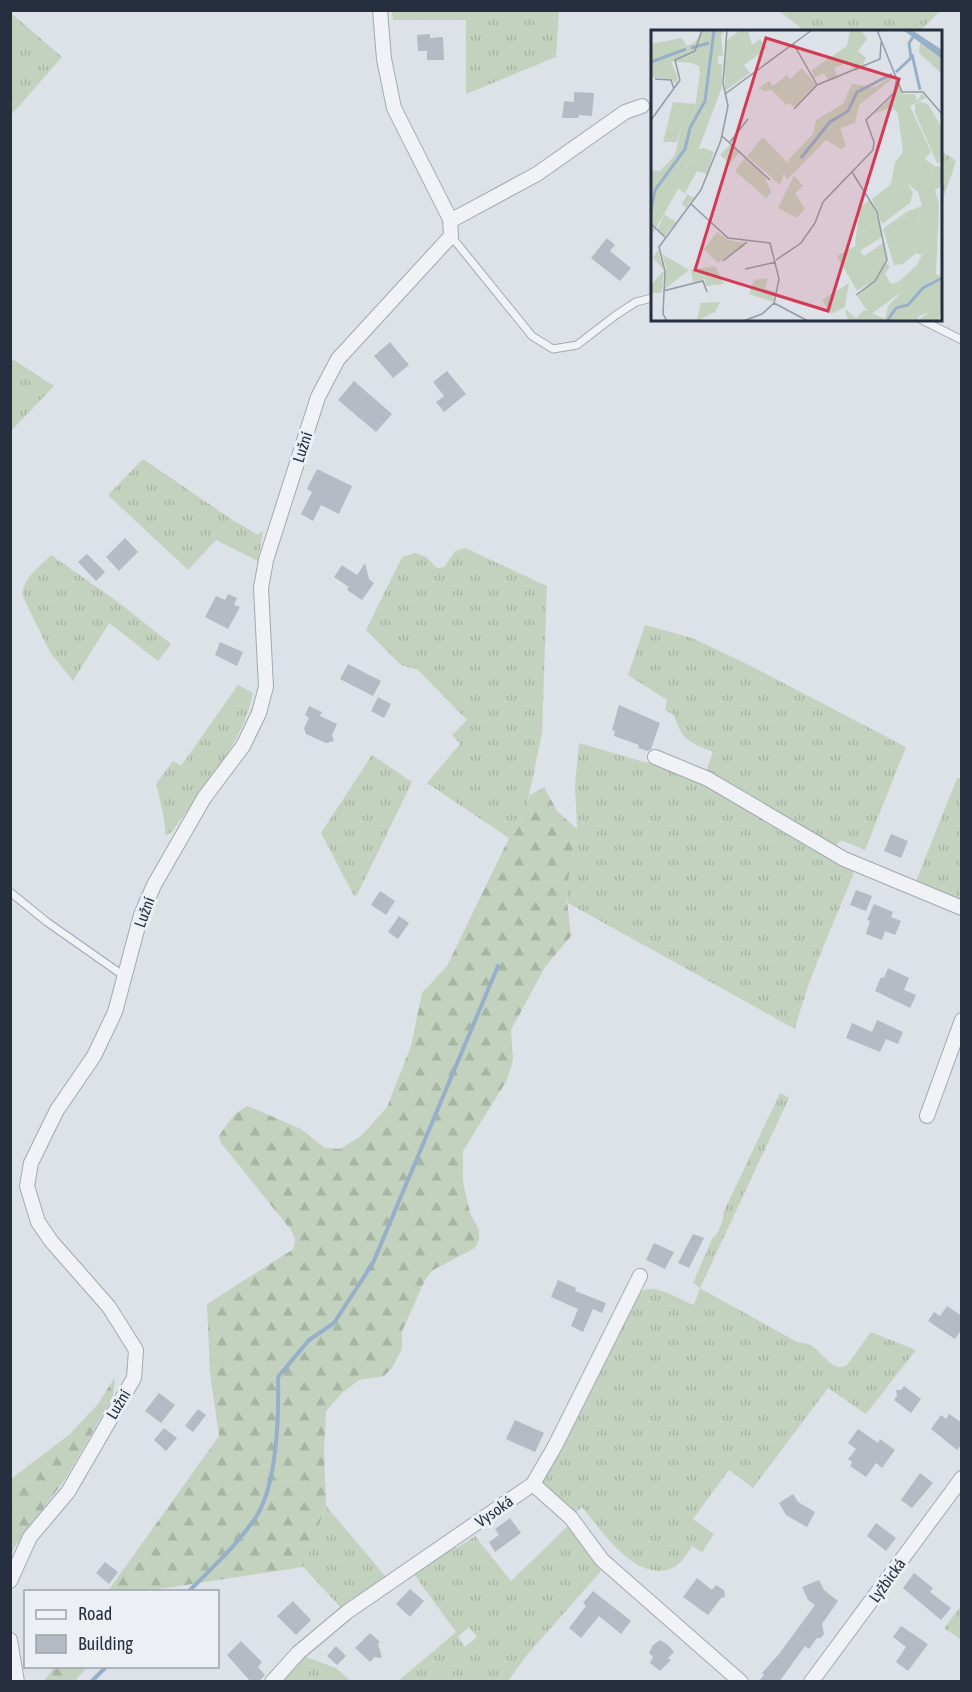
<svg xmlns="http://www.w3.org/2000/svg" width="972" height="1692" font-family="'Asap Condensed',sans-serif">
  <defs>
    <pattern id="grass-tufts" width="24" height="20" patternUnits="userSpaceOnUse" patternTransform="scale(1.5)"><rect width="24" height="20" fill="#c3d2be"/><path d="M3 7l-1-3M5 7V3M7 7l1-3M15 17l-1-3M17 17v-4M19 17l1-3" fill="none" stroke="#a7b5a4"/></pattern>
    <pattern id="forest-firs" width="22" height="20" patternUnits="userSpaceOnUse" patternTransform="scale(1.5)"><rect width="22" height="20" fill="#c3d2be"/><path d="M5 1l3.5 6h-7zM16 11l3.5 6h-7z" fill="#a7b5a4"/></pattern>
  </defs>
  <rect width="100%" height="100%" fill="#dde1e8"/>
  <path fill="url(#grass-tufts)" fill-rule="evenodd" d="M392,11H559L556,57L466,94V20H393Z
    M779,11H940L919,32L805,31Z
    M11,13L62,57L11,115Z
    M941,151L954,159L956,162L941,204Z
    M11,358L54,386L11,431H10Z
    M143,459L231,519L258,535L263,530L258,561L216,540L188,570L108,495Z
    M465,548L547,586L542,733L526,810L521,822L509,838L427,783L460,744L452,735L467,720L418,670L401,665L366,630L402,557L415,553L426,557L437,568L444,567L455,551Z
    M51,555L122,605L171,644L158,661L109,623L73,681L50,652L23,597C20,580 41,566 51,555Z
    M645,625L692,638L747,664L906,747L865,850L841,840L836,845L830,843L705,774L713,752C690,742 682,741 674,715L665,710L667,700L628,675Z
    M238,685L253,693C244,743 200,791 172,832L166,835L163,813L156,784L173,761L181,766Z
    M579,743L644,762L653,763L703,782L856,868C835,921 809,974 795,1029L568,903L566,892L577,829L575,785Z
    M372,755L412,782L357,895L354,896L321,833Z
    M957,778H961V901L915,884Z
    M780,1093L789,1098L700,1288L797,1342C801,1343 808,1343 812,1346C823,1353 831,1371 846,1366L871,1332L916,1350L866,1414L828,1388L753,1488L729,1470L693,1519L714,1534L702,1552L692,1546C687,1553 682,1563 674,1567C638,1586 601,1530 582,1507L574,1514L540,1481L639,1293C654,1281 679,1300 694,1305L700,1288L693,1283L713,1237H715L722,1223L724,1211Z
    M326,1506L386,1577L343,1610L303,1567Z
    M568,1526L601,1571L527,1655L508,1681L397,1682L456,1632L413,1573L452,1544L457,1548L475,1536L511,1581ZM469,1627L477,1637L465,1647L458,1637Z
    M961,1606V1640L944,1628Z
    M303,1656L336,1668L350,1681L280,1682Z"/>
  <path fill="url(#forest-firs)" d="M544,787L557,811L577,829L566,892L571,936L545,967L511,1030L513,1060L507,1080L463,1151V1182L470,1213L479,1230V1239L475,1248L433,1270L426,1278L402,1331V1349L392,1368L384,1376L359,1380L341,1394L326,1411L324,1451L326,1506L303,1567L146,1591H108L219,1436L210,1373L207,1304L292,1250C297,1242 295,1238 291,1230L221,1143L219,1136C227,1124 234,1112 248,1106L301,1129L325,1148L340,1149L361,1136L387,1107L411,1046L422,993L447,966L509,838L521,822L530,795Z
    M115,1377L113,1397L66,1478L14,1548L11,1555V1479L70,1434L98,1404Z
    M54,1667V1666L87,1667L75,1681H44Z"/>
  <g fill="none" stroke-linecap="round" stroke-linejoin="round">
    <path stroke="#96b0ca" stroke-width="4" d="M188,1592C212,1568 237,1545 256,1517C277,1485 279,1415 278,1377L309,1340L334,1323L373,1263L498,966
      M91,1682L107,1666"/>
  </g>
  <path fill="#b4bbc5" d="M430,34V38L443,37L444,60H427V51H418L417,35Z
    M574,92L594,93L592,116L579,115L578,118H562L564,101L574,102Z
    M607,238L615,245L610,251L631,268L620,281L591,258Z
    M390,342L409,365L393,378L374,356Z
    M447,371L466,394L444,412L436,402L444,396L433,382Z
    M354,381L392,414L376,432L338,400Z
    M317,469L352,486L339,514L321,505L313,521L301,514L312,492L307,489Z
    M125,538L138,552L119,571L106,557Z
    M87,554L105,572L96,581L78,562Z
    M365,563L369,579L374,583L362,600L347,590L349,587L334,577L342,565L357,575Z
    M228,594L237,598L234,605L240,607L228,629L205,617L216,596L225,600Z
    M220,642L243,652L237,666L215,655Z
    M348,664L381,681L373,696L340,679Z
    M378,697L391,704L384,718L371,711Z
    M619,705L660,723L651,749L648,751L638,748L639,745L614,736L615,731L612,730Z
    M309,706L322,712L320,716L337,724L332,735L334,741L326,743L306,734L304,728L309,718L305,715Z
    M891,834L908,841L901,858L884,851Z
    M856,890L872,896L866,911L850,905Z
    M380,891L395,901L386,915L371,905Z
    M874,904L893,912L891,917L901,921L895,935L885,931L882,940L866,934L870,921L867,920Z
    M399,916L409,923L398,939L388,932Z
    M888,968L909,978L904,990L916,995L910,1008L875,991L881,977L884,978Z
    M877,1020L903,1032L898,1044L886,1039L880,1052L846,1038L852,1023L872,1032Z
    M693,1234L704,1238L689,1268L678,1263Z
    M654,1243L674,1252L665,1269L646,1260Z
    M558,1280L576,1288L575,1291L606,1303L602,1313L593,1309L583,1332L571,1326L578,1309L551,1297Z
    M947,1306L962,1316V1329L955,1339L928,1321L934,1312L940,1316Z
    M904,1386L921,1399L911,1413L894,1400L897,1396L896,1390H901Z
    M159,1393L175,1405L161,1423L145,1411Z
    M198,1409L206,1415L193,1432L185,1426Z
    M949,1414L962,1423V1444L957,1450L931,1429L941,1415L946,1419Z
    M515,1420L544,1433L535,1452L506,1439Z
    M164,1428L177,1438L166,1451L154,1440Z
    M858,1429L878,1443L880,1439L895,1450L882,1468L876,1463L866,1477L850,1466L852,1462L848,1459L856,1449L848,1443Z
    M920,1473L933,1483L912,1508L901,1500Z
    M793,1494L798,1502L815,1512L807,1527L786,1515L779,1503Z
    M510,1518L521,1533L495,1552L489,1542L499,1535L495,1529Z
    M876,1523L896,1538L886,1551L867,1536Z
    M105,1562L118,1572L109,1584L96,1573Z
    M914,1573L933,1588L930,1592L951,1608L941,1620L903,1588Z
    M697,1578L712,1590L716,1585L724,1590L725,1597L721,1598L708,1615L683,1597Z
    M819,1580L824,1590L838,1601L822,1624L824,1634L821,1638H817L809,1649L805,1646L779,1682H758L764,1675L762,1673L779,1654L815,1605L808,1600L802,1587Z
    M410,1589L424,1601L410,1617L396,1604Z
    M593,1591L631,1621L621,1634L599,1616L581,1638L569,1628L586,1606L583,1603Z
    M293,1601L311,1620L296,1635L277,1616Z
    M901,1626L928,1644L908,1671L896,1662L906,1647L893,1637Z
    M370,1633L380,1642L378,1644L382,1658L375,1657L370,1662L355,1648Z
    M660,1640L668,1645L674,1652L668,1658L671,1660L660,1671L650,1663L653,1657L649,1653L653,1645Z
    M241,1641L262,1662L258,1667L265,1675L258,1682H251L227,1655Z
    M336,1646L346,1656L337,1665L327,1656Z"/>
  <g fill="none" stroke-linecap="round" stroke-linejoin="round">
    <defs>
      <path id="service" d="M451,236L532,336L553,349L577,345L616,315L636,302L652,298
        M922,320L962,340
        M10,892L47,922L124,976"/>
      <path id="minor" d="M450,221L537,174L625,112L642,106
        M655,757L708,779L844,859L962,908
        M927,1116L962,1020
        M533,1484L571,1518L602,1560L741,1682
        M10,1581L30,1537L68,1492L134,1378L136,1350L109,1307L51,1241L38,1222L27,1186L31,1163L57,1110L94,1056L115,1012L141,915L154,885L204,798L243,746L259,713L266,687L261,588L266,560L318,397L338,359L451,236L450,219L394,108L384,59L380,10
        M10,1640L17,1682
        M272,1682L298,1653L347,1612L533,1484L555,1446L640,1276
        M811,1682L962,1478"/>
    </defs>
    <use href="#service" stroke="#a2a8b2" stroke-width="9"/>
    <use href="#minor" stroke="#a2a8b2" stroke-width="16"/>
    <use href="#service" stroke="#f0f2f6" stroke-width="7"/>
    <use href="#minor" stroke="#f0f2f6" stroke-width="14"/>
  </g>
  <g text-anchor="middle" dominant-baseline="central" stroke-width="6" stroke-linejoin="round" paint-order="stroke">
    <g font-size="16" fill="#262f3f" stroke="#ecf0f5">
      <text transform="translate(302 447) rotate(-72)">Lužní</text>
      <text transform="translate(144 912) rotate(-70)">Lužní</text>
      <text transform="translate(118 1404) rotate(-59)">Lužní</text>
      <text transform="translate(494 1511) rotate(-35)">Vysoká</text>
      <text transform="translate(887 1580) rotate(-54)">Lyžbická</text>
    </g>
  </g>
  <g transform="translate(651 30)">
    <rect width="291" height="291" fill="#dde1e8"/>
    <path d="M89,0H97L101,15L109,9L116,18L93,35L99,43L74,61V12ZM199,0H210L216,9L207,21L215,28L211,37L205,41L197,32L183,38L187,48L177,51L173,43L163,48L161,40L196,16ZM31,8L35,15L0,32V14ZM8,31H20L27,48L25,54L20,49L0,47V38ZM151,38L165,55L143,77L137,73L116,98L135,75L120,59L114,62L108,58L118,51L122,56L136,45L139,49ZM112,107L137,133L129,155L96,126ZM80,114L89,121L79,134L69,125ZM53,118L63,122L56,144L46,141L34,163L43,168L35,178L31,174L36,165L26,158L39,129L46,119ZM94,128L113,145L120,162L115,168L84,141ZM283,136L291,137V156L280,153ZM143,145L152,156L144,163L154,179L146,188L127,178ZM256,153L262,162L259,173L231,194L221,169L240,154ZM255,182L253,187L261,192L268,188L275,219L270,225L265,223L252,234L243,235L232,199ZM13,184L25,192L14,206L7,199ZM228,191L231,207L209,221L213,226L232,213L236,229L225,248L206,261L186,226L204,216L205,205ZM66,202L77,210L94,213V216L67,233L53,219ZM7,220L13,239L11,259L10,263H0V255L13,240L2,228ZM11,224L38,240L14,259L15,237ZM236,233L239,237L234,244L240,254L247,252L252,261L219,285L206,266ZM64,236L73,254L55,256L54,249L42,253L40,240ZM117,248L114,259L124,262L122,272L98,264L103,250ZM198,253L194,277L180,284L171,270ZM69,272L64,282L46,291L50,273ZM283,279L290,278L288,291H266Z" fill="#c3d2be"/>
    <path d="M53,0H74L70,5L72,26H67V34H71V57L48,118L37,132L26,161L0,207V140L9,141L24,125L31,95L43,83L49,43L48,36L41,33L10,31L0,38V32L11,24L43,13ZM269,13L291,29V44L268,23ZM243,44L245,46L208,75L204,93L189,98L195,116L190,119L175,110L136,150L133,143L138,129L162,104L165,90L192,74L201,54L224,57ZM246,51L252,64H264L266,71L271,63L275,68L259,76L280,122L274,129L283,136L280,153L291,156L284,160L288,174L285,244L291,247V291L289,278L268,286L266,291H197L194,279L205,288L213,280L234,289L237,276L252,261L247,252L266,235L274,219L268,188L262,192L253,190L255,182L271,176L267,162L256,153L240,154L244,132L252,122L247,84L241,77L223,84L240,68Z" fill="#c3d2be"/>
    <path d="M22,72L44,74L43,83L31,95L26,112H12ZM269,72L277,74L291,98V132L286,133L264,83V74ZM219,169L228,191L205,205L209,178Z" fill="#c3d2be"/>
    <path d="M252,0H261L291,20V29Z" fill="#96b0ca"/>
    <path fill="none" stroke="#96b0ca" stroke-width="3" d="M40,18L58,13M261,24L269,60M0,32L35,19M245,42L260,28L258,13L262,7M150,128L179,92L197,81L206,62L241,44M0,181L4,160L34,119L39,98L54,71L63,0M236,291L245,278L257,275L272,258L291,248"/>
    <path fill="none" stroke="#949aa4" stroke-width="1.5" d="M226,0L251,62H272L291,84M142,13L166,55M4,49L20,50L23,59M74,64L161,0M143,79L166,55L229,29L230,12M0,90L29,50L24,30L44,21L51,0M71,106L119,150M79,112L97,89M201,142L226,182L236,230L224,251L205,265M40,174L77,208L119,213L128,249L123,273L111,284L92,291M0,194L14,207M125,230L150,213L164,193L172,172L222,120L223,112L215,90L243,63L246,47M72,231L96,212M94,239L125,232M12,261L52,251L56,262M123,273L157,291M16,291L12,284L14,241L8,217L50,160L70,110L77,76L72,53L76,0"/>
    <path fill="#d33b55" fill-opacity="0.15" stroke="#d33b55" stroke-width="3" d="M115,8L248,49L177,281L44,240Z"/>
    <rect width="291" height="291" fill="none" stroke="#262f3f" stroke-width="3"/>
  </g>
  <rect width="972" height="1692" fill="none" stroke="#262f3f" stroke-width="24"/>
  <rect x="24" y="1590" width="195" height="78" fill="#ecf0f5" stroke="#9da3ac" stroke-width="1.5"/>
  <rect x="36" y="1610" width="30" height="9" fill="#f0f2f6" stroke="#9da3ac" stroke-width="1.5"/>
  <text x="78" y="1620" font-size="18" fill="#262f3f">Road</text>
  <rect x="36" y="1635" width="30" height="18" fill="#b4bbc5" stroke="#9da3ac" stroke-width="1.5"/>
  <text x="78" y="1650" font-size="18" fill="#262f3f">Building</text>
</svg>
